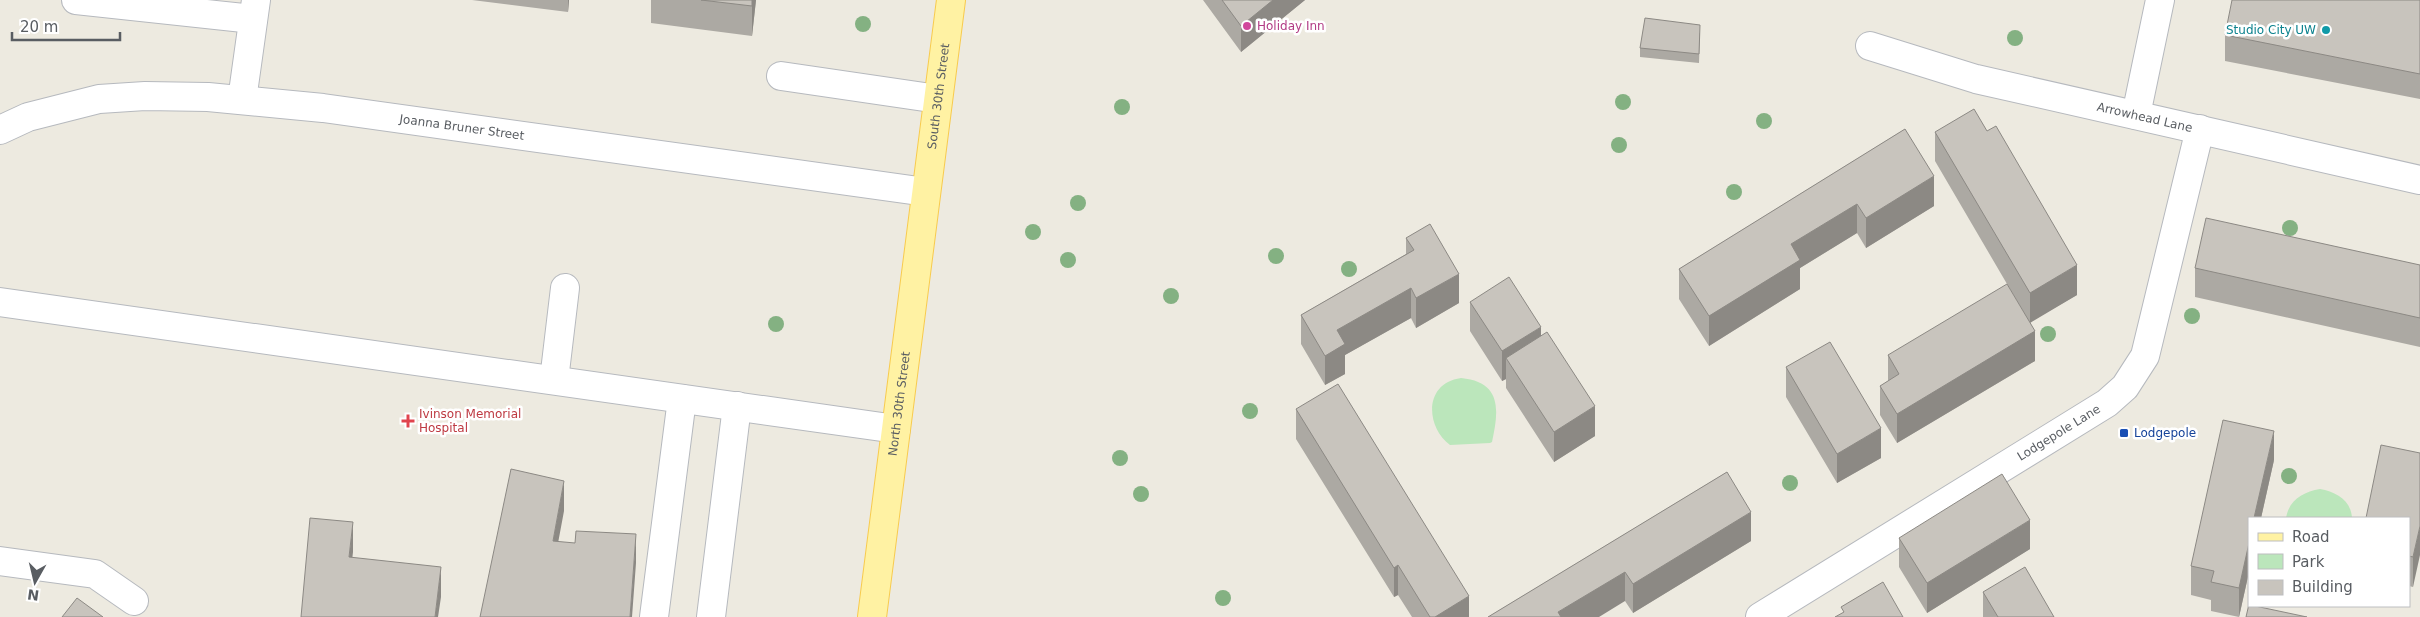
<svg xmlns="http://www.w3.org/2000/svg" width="2420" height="617" font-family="'DejaVu Sans',sans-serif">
  <rect width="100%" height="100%" fill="#edeae0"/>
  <path fill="#bbe6bb" d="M1461,378C1502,382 1499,410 1492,442L1490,443L1450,445C1425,426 1424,383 1461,378Z
    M2320,489C2336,492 2351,500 2352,518H2286C2289,500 2303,492 2320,489Z"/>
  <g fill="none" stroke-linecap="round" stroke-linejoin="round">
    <defs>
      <g id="minor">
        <path d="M76,0L253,19"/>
        <path id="s1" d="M1870,46L1976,79L2420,180"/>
        <path d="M781,76L938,99"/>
        <path d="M242,100L256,0"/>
        <path d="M2136,115L2160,0"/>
        <path id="s2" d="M0,130L28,117L99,99L145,96L208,97L323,108L926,192"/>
        <path d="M0,302L896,429"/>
        <path d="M554,380L565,288"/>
        <path d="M0,561L95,574L134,601"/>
        <path d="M654,617L682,399"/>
        <path d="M711,617L737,406"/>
        <path id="s3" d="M1760,617L2107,403L2125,387L2145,356L2200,129"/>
      </g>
      <g id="major">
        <path id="s4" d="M872,617L951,0"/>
      </g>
    </defs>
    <use href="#minor" stroke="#b6b9be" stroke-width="30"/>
    <use href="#major" stroke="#f8cb4e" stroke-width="30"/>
    <use href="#minor" stroke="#fff" stroke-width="28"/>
    <use href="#major" stroke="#fff2a3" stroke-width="28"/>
  </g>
  <g fill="#84b182">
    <circle cx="863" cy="24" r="8"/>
    <circle cx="2015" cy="38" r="8"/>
    <circle cx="1623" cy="102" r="8"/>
    <circle cx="1122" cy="107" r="8"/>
    <circle cx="1764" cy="121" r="8"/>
    <circle cx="1619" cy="145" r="8"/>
    <circle cx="1734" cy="192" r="8"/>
    <circle cx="1078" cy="203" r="8"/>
    <circle cx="2290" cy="228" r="8"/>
    <circle cx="1033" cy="232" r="8"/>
    <circle cx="1276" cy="256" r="8"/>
    <circle cx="1068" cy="260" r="8"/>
    <circle cx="1349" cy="269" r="8"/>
    <circle cx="1171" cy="296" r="8"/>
    <circle cx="2192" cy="316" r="8"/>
    <circle cx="776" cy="324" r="8"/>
    <circle cx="2048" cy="334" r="8"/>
    <circle cx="1250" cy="411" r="8"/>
    <circle cx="1120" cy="458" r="8"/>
    <circle cx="2289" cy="476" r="8"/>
    <circle cx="1790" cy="483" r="8"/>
    <circle cx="1141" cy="494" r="8"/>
    <circle cx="1223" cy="598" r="8"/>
  </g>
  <path fill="#aca9a3" d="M472,0H569L568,12Z
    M651,0H756L752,36L651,23Z
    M1203,0H1305L1241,52Z
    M2420,0V99L2225,61V35Z
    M1700,33L1699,63L1640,57V48Z
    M1905,129L1934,206L1866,248L1857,233L1800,268V289L1709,346L1679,299V269Z
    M1935,132L2077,295L2030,322L2035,361L1897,443L1880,415V386L1888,381V355L2024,313L1935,161Z
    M1406,238L1459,303L1416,328L1411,318L1345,355V374L1325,385L1301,344V315L1406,254Z
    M2420,265V347L2195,297V268Z
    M1470,302L1541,336L1595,436L1554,462L1506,388V379L1502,381L1470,331Z
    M1786,367L1881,458L1837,483L1786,397Z
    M1296,409L1469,617H1412L1398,595L1394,597L1296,439Z
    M2420,453L2413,587L2409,586V518Z
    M2274,460L2239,617L2211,611V600L2191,595V566Z
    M1727,472L1751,541L1633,613L1625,601L1488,617Z
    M1899,538L2030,549L1927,613L1899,567Z
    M1983,592L2054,617H1983Z"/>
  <path fill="#8c8984" d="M568,0H569L568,12Z
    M752,0H756L752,36Z
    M1273,0H1305L1241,52V26Z
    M1934,176V206L1866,248V218Z
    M1857,204V233L1800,268V289L1709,346V316L1791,244Z
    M2077,265V295L2030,323V293Z
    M1459,274V303L1416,328V298Z
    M1411,288V318L1345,355V374L1325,385V356L1337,330Z
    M1541,327V356L1506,358V379L1502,381V351Z
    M2035,331V361L1897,443V414Z
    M1595,406V436L1554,462V432Z
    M1881,428V458L1837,483V454Z
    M2274,431V460L2261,518H2254Z
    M564,481V511L553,570V541Z
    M1751,512V541L1633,613V584Z
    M2030,520V549L1927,613V583Z
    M353,522V552L349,587V557Z
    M2420,526V555L2413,587V557Z
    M636,534V563L632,617H630Z
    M2249,543V572L2239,617V588Z
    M1398,565V595L1394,597V568Z
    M441,567V597L438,617H435Z
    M1625,572V601L1599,617H1558V612Z
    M1469,596V617H1435Z"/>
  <path fill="#c8c4bd" stroke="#8c8984" d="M701,0H752V6Z
    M1222,0H1273L1241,26Z
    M2232,0H2420V74L2225,35Z
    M1645,18L1700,25L1699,54L1640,48Z
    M1974,109L1987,131L1996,126L2077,265L2030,293L1935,132Z
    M1905,129L1934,176L1866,218L1857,204L1791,244L1800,260L1709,316L1679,269Z
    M2206,218L2420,265V318L2195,268Z
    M1430,224L1459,274L1416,298L1411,288L1337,330L1345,344L1325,356L1301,315L1414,250L1406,238Z
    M1509,277L1541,327L1502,351L1470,302Z
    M2007,284L2035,331L1897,414L1880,386L1899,374L1888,355Z
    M1547,332L1595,406L1554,432L1506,358Z
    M1830,342L1881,428L1837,454L1786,367Z
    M1338,384L1469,596L1435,617H1430L1398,565L1394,568L1296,409Z
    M2223,420L2274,431L2254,518H2249V543L2239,588L2211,582L2214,571L2191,566Z
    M2381,445L2420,453V526L2413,557L2409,556V518H2366Z
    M511,469L564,481L553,541L575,543L576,531L636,534L630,617H480Z
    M1727,472L1751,512L1633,584L1625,572L1558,612L1561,617H1488Z
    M2002,474L2030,520L1927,583L1899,538Z
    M310,518L353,522L349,557L441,567L435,617H301Z
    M2025,567L2054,617H1998L1983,592Z
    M1883,582L1903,617H1835L1844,612L1841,607Z
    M77,598L103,617H62Z
    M2249,604V606H2255L2307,617H2246Z"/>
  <circle fill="#d1479c" stroke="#fff" stroke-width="2" cx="1247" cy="26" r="5"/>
  <circle fill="#0f9aa8" stroke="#fff" stroke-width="2" cx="2326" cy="30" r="5"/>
  <path fill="#e0444e" stroke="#fff" stroke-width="2" d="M405.5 413.5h5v5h5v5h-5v5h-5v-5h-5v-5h5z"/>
  <rect fill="#1a4fb4" stroke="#fff" stroke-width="2" x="2119" y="428" width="10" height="10" rx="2.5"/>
  <g text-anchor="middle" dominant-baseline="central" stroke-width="5" stroke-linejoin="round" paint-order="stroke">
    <g font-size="12" fill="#b23c85" stroke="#fff" text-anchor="start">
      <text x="1257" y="26">Holiday Inn</text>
    </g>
    <g font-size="12" fill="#0d838f" stroke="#fff" text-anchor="end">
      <text x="2316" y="30">Studio City UW</text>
    </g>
    <g font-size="12" fill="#595d62" stroke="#fff">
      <text stroke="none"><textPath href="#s4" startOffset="525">South 30th Street</textPath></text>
      <text stroke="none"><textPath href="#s1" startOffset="284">Arrowhead Lane</textPath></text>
      <text stroke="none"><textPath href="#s2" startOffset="469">Joanna Bruner Street</textPath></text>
      <text stroke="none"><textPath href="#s4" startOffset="215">North 30th Street</textPath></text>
      <text stroke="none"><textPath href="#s3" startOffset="351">Lodgepole Lane</textPath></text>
    </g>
    <g font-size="12" fill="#be3a42" stroke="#fff" text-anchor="start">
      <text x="419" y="414">Ivinson Memorial<tspan x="419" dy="14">Hospital</tspan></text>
    </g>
    <g font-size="12" fill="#164399" stroke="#fff" text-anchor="start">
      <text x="2134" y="433">Lodgepole</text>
    </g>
  </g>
  <rect x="2248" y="517" width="162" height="90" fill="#ffffff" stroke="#bdbec0"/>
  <rect x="2258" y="533" width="25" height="8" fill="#fff2a3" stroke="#bdbec0"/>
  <text x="2292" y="542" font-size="15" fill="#595d62">Road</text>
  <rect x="2258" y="554" width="25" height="15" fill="#bbe6bb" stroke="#bdbec0"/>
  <text x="2292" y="567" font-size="15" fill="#595d62">Park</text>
  <rect x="2258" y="580" width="25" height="15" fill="#c8c4bd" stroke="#bdbec0"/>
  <text x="2292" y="592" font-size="15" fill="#595d62">Building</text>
  <g transform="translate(35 582) rotate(188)" stroke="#ffffff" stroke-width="4" paint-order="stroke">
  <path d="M0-4L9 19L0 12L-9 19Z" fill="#595d62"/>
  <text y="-8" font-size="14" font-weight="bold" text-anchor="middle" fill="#595d62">N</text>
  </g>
  <path d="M12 32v8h108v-8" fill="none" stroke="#595d62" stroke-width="2.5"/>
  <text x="20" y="32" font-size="15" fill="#595d62" stroke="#ffffff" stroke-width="4" paint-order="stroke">20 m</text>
</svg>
